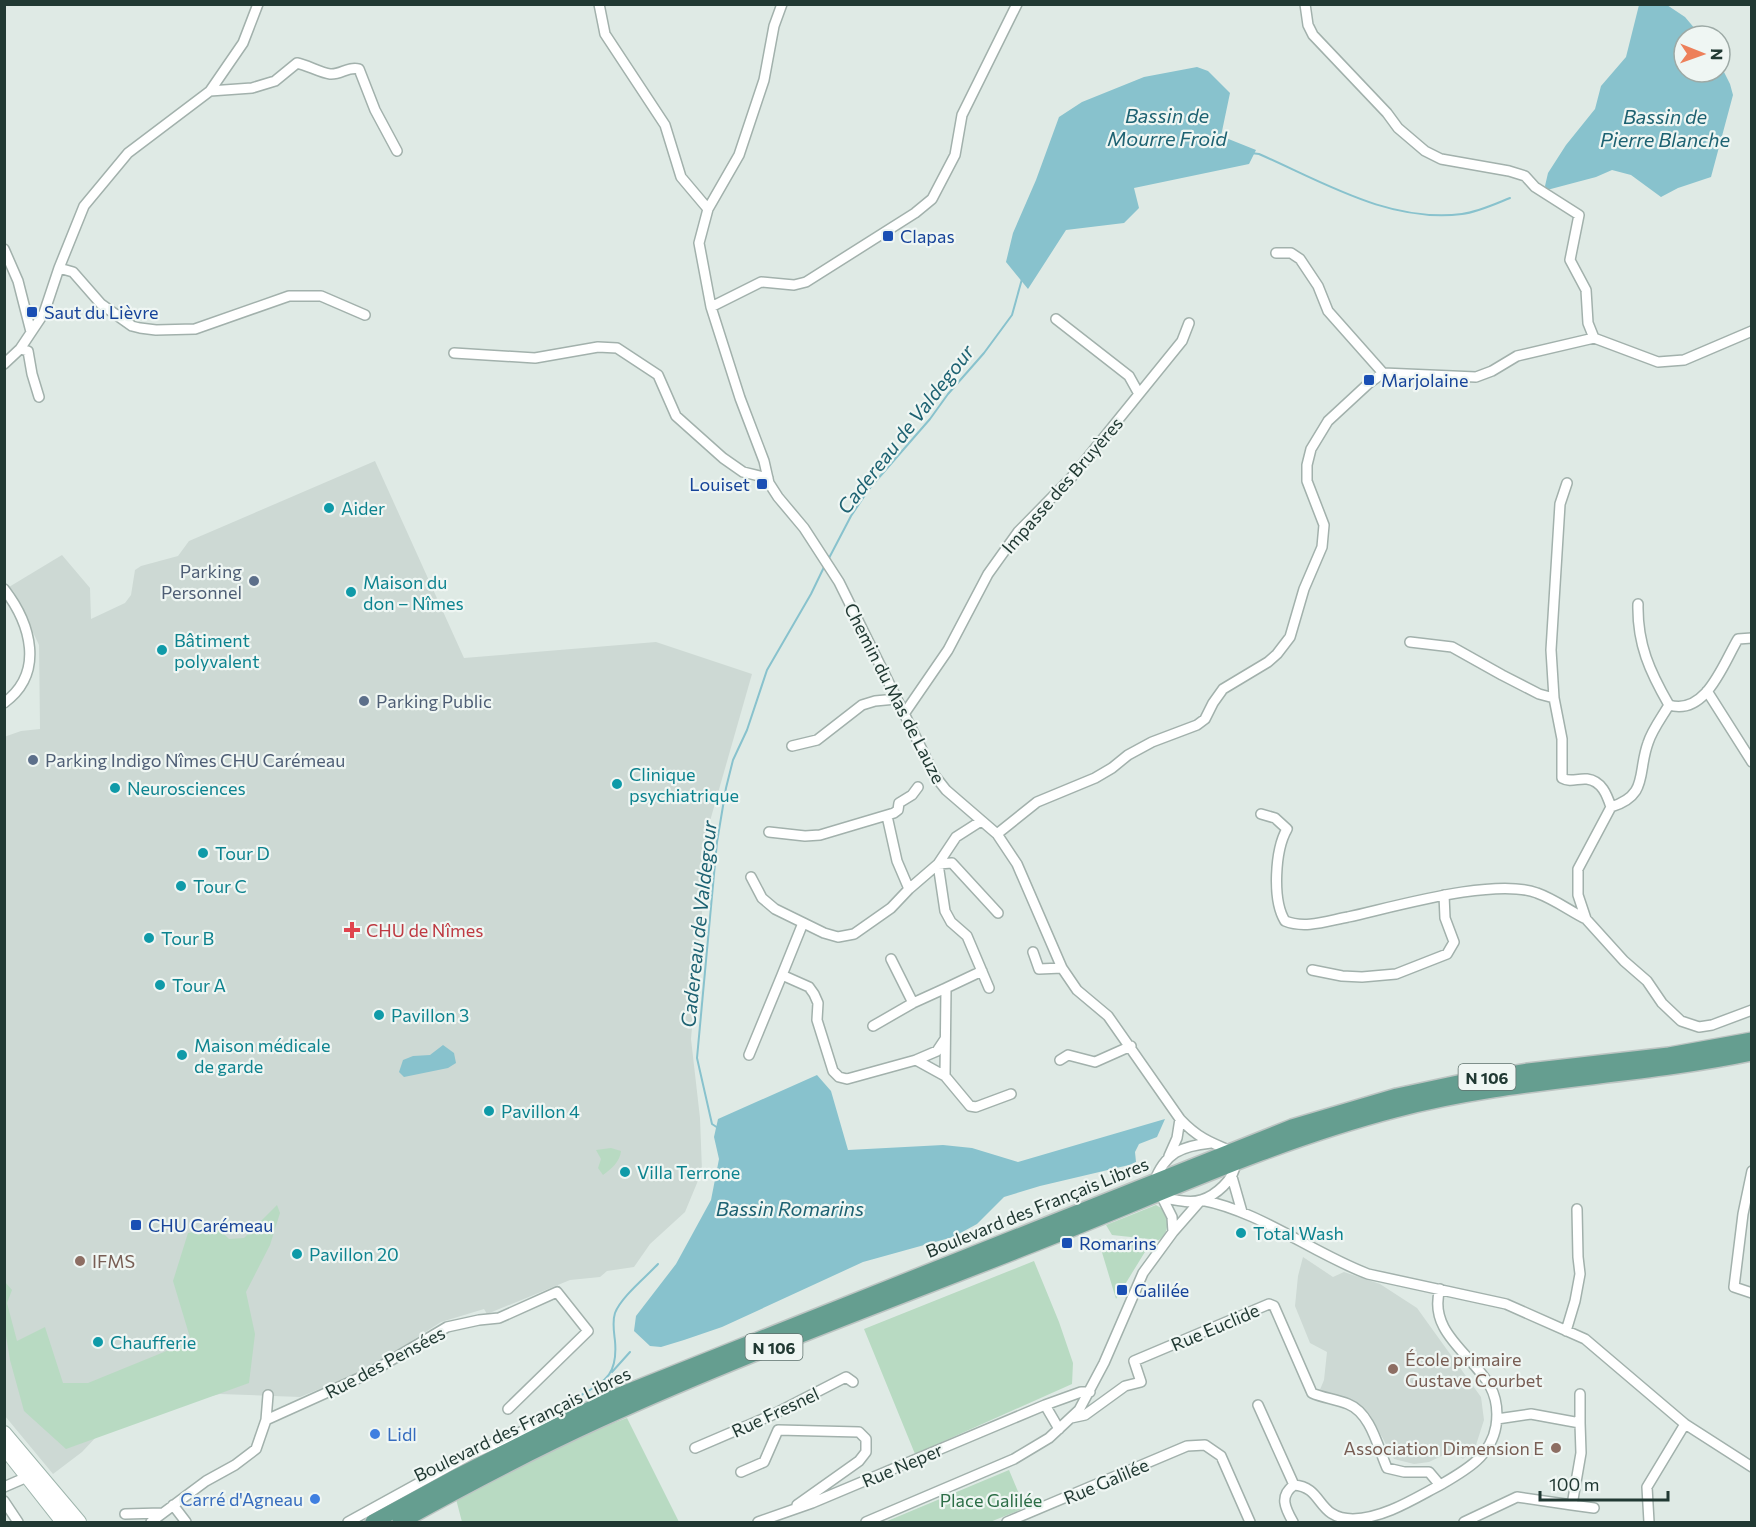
<svg xmlns="http://www.w3.org/2000/svg" width="1756" height="1527" font-family="Commissioner,sans-serif">
  <rect width="100%" height="100%" fill="#dfeae5"/>
  <path fill="#cdd9d4" d="M375,461L464,658L656,642L752,674L710,821L691,1039L700,1118L702,1171L685,1212L650,1244L634,1267L607,1271L600,1277L570,1280L487,1314L484,1309L441,1322L368,1369L300,1397L220,1394L113,1419L82,1452L53,1474L5,1416L4,737L21,731L40,729L39,645L14,592L9,587L62,555L90,588L91,619L125,603L131,595L135,570L141,566L178,556L189,541Z
    M1303,1257L1333,1277L1344,1272L1380,1284L1417,1308L1481,1397L1484,1420L1476,1445L1463,1459L1452,1451L1429,1462L1414,1464L1394,1459L1369,1413L1352,1400L1319,1392L1324,1380L1327,1352L1310,1343L1295,1306L1298,1276Z"/>
  <path fill="#b8dac2" d="M611,1148L621,1151C620,1162 611,1169 603,1175L598,1168L601,1159L596,1150Z
    M277,1205L280,1213L270,1245L246,1292L255,1334L249,1383L66,1449L24,1411L10,1360L5,1330V1282L12,1290L7,1303L17,1341L45,1327L63,1383H88L191,1341L173,1281L188,1233L218,1228L229,1239L244,1238Z
    M1156,1205L1166,1211C1168,1222 1169,1233 1159,1240L1112,1235L1106,1225Z
    M1098,1239L1148,1247L1116,1299Z
    M1034,1261L1059,1322L1073,1363L1072,1384L915,1454L864,1329Z
    M627,1418L679,1522H462L456,1499L579,1436Z
    M1009,1470L1025,1508L990,1522H885Z"/>
  <path fill="#88c2cd" d="M1639,5H1667L1685,17L1701,36H1684V72H1720V64L1730,84L1733,95L1711,177L1678,188L1661,197L1631,175L1612,170L1596,177L1547,190L1545,186L1548,173L1566,145L1595,109L1601,86L1626,57Z
    M1197,67L1208,71L1230,93L1221,136L1256,150L1249,164L1134,188L1139,208L1124,223L1066,230L1028,289L1006,262L1013,233L1036,180L1059,117L1082,102L1144,77Z
    M443,1045L454,1053L456,1063L448,1068L404,1077L399,1072L403,1060L413,1056L430,1055Z
    M817,1075L831,1091L848,1150L943,1145L972,1148L1018,1162L1165,1119L1157,1137L1139,1144L1135,1152L1136,1162L1129,1165L1040,1186L1004,1197L977,1224L953,1237L863,1262L722,1327L684,1340L661,1347L650,1346L634,1331L636,1316L676,1264L711,1200L719,1159L714,1137L718,1119Z"/>
  <g fill="none" stroke-linecap="round" stroke-linejoin="round">
    <path stroke="#88c2cd" stroke-width="2" d="M1251,153L1259,154C1323,182 1389,223 1462,214C1478,212 1495,204 1510,198
      M828,560L851,516L869,489L930,419L948,394L984,353L1012,315L1022,279
      M718,1128L712,1124L697,1058L717,842L726,788L733,760L747,730L767,670L811,594L825,565
      M612,1372L630,1352
      M578,1397C605,1381 618,1376 615,1341C614,1332 612,1322 615,1313C621,1297 646,1277 658,1264"/>
    <defs>
      <path id="minor" d="M599,4L605,34L665,125L681,177L708,209
        M782,4L774,26L764,80L739,155L708,209L699,243L711,307L740,398L764,461L769,483L778,497L804,528L839,582L935,776L946,790L997,834L1017,864L1062,968L1077,990L1108,1016L1180,1119C1197,1137 1209,1142 1231,1151C1232,1155 1235,1160 1235,1164C1235,1179 1215,1196 1201,1200C1190,1204 1175,1200 1164,1198
        M1305,4L1308,25L1313,35L1387,113L1398,128L1425,151L1441,159L1509,171L1525,176L1535,187L1579,215L1570,260L1586,290L1588,323L1594,338
        M210,91L252,88L275,81L297,63C307,65 321,73 330,74C341,75 348,66 359,69L375,110L397,151
        M4,249L18,281L31,332
        M1276,253H1291L1300,259L1318,286L1328,311L1383,373L1476,377L1492,371L1517,356L1594,338L1658,362L1684,360L1752,331
        M59,268L73,272L101,304L132,326L140,328L156,330L195,329L289,296H321L365,315
        M711,307L761,282L794,285L806,282L915,213L932,199L955,155L962,115L1017,4
        M1056,319L1129,376L1139,394
        M20,349L28,351L32,374L39,397
        M454,353L535,358L598,347L617,348L658,375L676,416L723,458L743,472L768,478
        M4,364L20,349L44,313L59,268L84,206L128,153L210,91L243,43L258,4
        M1567,483L1560,504L1551,650L1554,698L1562,739V778C1571,783 1577,778 1587,779C1602,781 1607,795 1611,807L1578,869V895L1586,919L1624,961L1647,981L1662,1003L1681,1021L1699,1027L1712,1025L1752,1010
        M4,589C31,624 45,673 4,703
        M1638,604C1637,644 1650,672 1669,705
        M1410,642L1452,647L1502,675L1539,694L1554,698
        M1707,691L1752,762
        M904,714L948,650L988,574L1018,532L1071,478L1182,341L1189,323
        M792,746L817,740L862,705L875,701L896,699
        M1611,807C1649,795 1637,773 1648,743C1652,730 1662,717 1669,705C1706,716 1723,664 1738,639L1752,638
        M1261,814L1275,818L1287,829C1275,850 1272,900 1285,921C1305,929 1327,921 1348,917C1394,907 1495,877 1537,893C1554,899 1570,911 1586,919
        M887,816L897,861L909,889
        M769,832L805,836L820,835L894,813L898,810L899,803L912,795L918,787
        M997,834L1037,802L1095,778L1112,768L1128,755L1152,742L1197,725L1205,719L1213,703L1223,689L1268,662L1277,654L1290,637L1304,589L1322,547L1324,525L1307,481V465L1311,449L1328,421L1368,384L1383,373
        M751,877L762,898L775,909L824,933L838,937L854,934L891,908L909,889L938,864L956,837L981,821
        M803,923L782,975L809,987L814,994L818,1003L817,1020L833,1071L839,1077L847,1079L916,1060L937,1051L945,1039
        M1033,952L1039,969L1062,968
        M891,959L913,1003
        M1312,970L1342,976L1362,977L1396,974L1447,954L1454,942L1445,918L1444,895
        M989,988L967,936L951,922L945,911L938,864L952,863L998,913
        M873,1026L913,1003L946,988
        M749,1055L782,975
        M916,1060L945,1076L970,1106L976,1107L1011,1094
        M1060,1060L1068,1055L1095,1062L1131,1046
        M945,1076L946,988L982,971
        M1169,1156L1177,1138L1180,1119
        M1752,1171L1743,1214L1734,1287L1752,1293
        M1232,1177L1242,1212
        M1154,1182C1165,1153 1181,1146 1211,1143
        M1162,1197L1172,1217L1173,1232
        M1201,1200C1260,1211 1312,1253 1368,1274L1506,1304L1585,1339L1685,1424L1752,1467
        M1566,1331L1575,1301L1580,1274L1578,1257L1577,1209
        M1580,1394V1423
        M1045,1405L1059,1429
        M1258,1405L1294,1485
        M1071,1418L1085,1415L1125,1386L1141,1382L1134,1361L1269,1304L1274,1306L1312,1393C1323,1398 1336,1399 1348,1404C1371,1413 1378,1448 1387,1468L1404,1472H1429L1440,1485
        M266,1420L368,1374L447,1327L479,1320L499,1318L557,1292L588,1331L508,1409
        M695,1448L772,1415L846,1377L853,1382
        M741,1472L764,1462L778,1430L859,1432L866,1439V1452L859,1461L797,1505
        M4,1487L27,1477
        M4,1501L18,1522
        M173,1505L186,1522
        M1572,1505L1594,1508
        M125,1514L162,1513
        M151,1522L206,1481L235,1465L256,1449L266,1420L268,1395
        M348,1522L468,1456L518,1433L559,1418
        M758,1522L812,1503L1045,1405L1081,1392H1090
        M866,1522L1014,1459L1049,1438L1079,1410L1104,1363L1143,1273L1173,1232L1201,1200
        M1007,1522L1187,1446L1205,1445L1221,1456L1250,1522
        M1293,1522C1285,1508 1279,1496 1294,1485C1324,1487 1316,1519 1353,1519C1385,1518 1415,1498 1442,1484C1466,1470 1491,1456 1496,1426C1498,1413 1497,1399 1490,1386C1473,1355 1427,1332 1440,1289
        M1464,1522L1517,1497L1572,1505L1581,1453L1580,1423L1531,1414L1497,1419
        M1649,1522L1647,1487L1685,1424"/>
      <path id="secondary" d="M4,1433L79,1522
        M4,1447L63,1522"/>
      <path id="primary" d="M373,1522L452,1479L612,1398L1292,1127L1397,1096L1467,1081L1528,1071L1669,1055L1752,1040
        M400,1522C465,1486 531,1451 599,1420C739,1356 885,1303 1029,1246C1150,1199 1268,1143 1395,1110C1512,1079 1633,1078 1752,1053"/>
    </defs>
    <use href="#minor" stroke="#a2b1ac" stroke-width="12"/>
    <use href="#secondary" stroke="#9fb5ad" stroke-width="16"/>
    <use href="#primary" stroke="#bcc4c2" stroke-width="18"/>
    <use href="#minor" stroke="#fff" stroke-width="9"/>
    <use href="#secondary" stroke="#fff" stroke-width="14"/>
    <use href="#primary" stroke="#659e90" stroke-width="15"/>
  </g>
  <g fill="#1a4fb4" stroke="#eff6f3" stroke-width="2">
    <rect x="882" y="230" width="12" height="12" rx="3"/>
    <rect x="26" y="306" width="12" height="12" rx="3"/>
    <rect x="1363" y="374" width="12" height="12" rx="3"/>
    <rect x="756" y="478" width="12" height="12" rx="3"/>
    <rect x="130" y="1219" width="12" height="12" rx="3"/>
    <rect x="1061" y="1237" width="12" height="12" rx="3"/>
    <rect x="1116" y="1284" width="12" height="12" rx="3"/>
  </g>
  <g fill="#0f9aa8" stroke="#eff6f3" stroke-width="2">
    <circle cx="329" cy="508" r="6"/>
    <circle cx="351" cy="592" r="6"/>
    <circle cx="162" cy="650" r="6"/>
    <circle cx="617" cy="784" r="6"/>
    <circle cx="115" cy="788" r="6"/>
    <circle cx="203" cy="853" r="6"/>
    <circle cx="181" cy="886" r="6"/>
    <circle cx="149" cy="938" r="6"/>
    <circle cx="160" cy="985" r="6"/>
    <circle cx="379" cy="1015" r="6"/>
    <circle cx="182" cy="1055" r="6"/>
    <circle cx="489" cy="1111" r="6"/>
    <circle cx="625" cy="1172" r="6"/>
    <circle cx="1241" cy="1233" r="6"/>
    <circle cx="297" cy="1254" r="6"/>
    <circle cx="98" cy="1342" r="6"/>
  </g>
  <g fill="#5c6f8a" stroke="#eff6f3" stroke-width="2">
    <circle cx="254" cy="581" r="6"/>
    <circle cx="364" cy="701" r="6"/>
    <circle cx="33" cy="760" r="6"/>
  </g>
  <path fill="#e0444e" stroke="#eff6f3" stroke-width="2" d="M349 921h6v6h6v6h-6v6h-6v-6h-6v-6h6z"/>
  <g fill="#8d6e63" stroke="#eff6f3" stroke-width="2">
    <circle cx="80" cy="1261" r="6"/>
    <circle cx="1393" cy="1369" r="6"/>
    <circle cx="1556" cy="1448" r="6"/>
  </g>
  <g fill="#3f7fe0" stroke="#eff6f3" stroke-width="2">
    <circle cx="375" cy="1434" r="6"/>
    <circle cx="315" cy="1499" r="6"/>
  </g>
  <g text-anchor="middle" dominant-baseline="central" stroke-width="4.5" stroke-linejoin="round" paint-order="stroke">
    <g fill="#eff6f3" stroke="#5f726d" stroke-width="1.5">
      <rect x="1458.5" y="1064" width="57" height="26" rx="4.5"/>
      <rect x="745.5" y="1334" width="57" height="26" rx="4.5"/>
    </g>
    <g font-size="16" font-weight="bold" fill="#213933">
      <text x="1487" y="1077">N 106</text>
      <text x="774" y="1347">N 106</text>
    </g>
    <g font-size="18" fill="#164399" stroke="#eff6f3" text-anchor="start">
      <text x="900" y="236">Clapas</text>
      <text x="44" y="312">Saut du Lièvre</text>
      <text x="1381" y="380">Marjolaine</text>
      <text x="750" y="484" text-anchor="end">Louiset</text>
      <text x="148" y="1225">CHU Carémeau</text>
      <text x="1079" y="1243">Romarins</text>
      <text x="1134" y="1290">Galilée</text>
    </g>
    <g font-size="18" fill="#213933" stroke="#eff6f3">
      <text transform="translate(1062 485) rotate(-49)">Impasse des Bruyères</text>
      <text transform="translate(895 693) rotate(63)">Chemin du Mas de Lauze</text>
      <text transform="translate(1037 1207) rotate(-22)">Boulevard des Français Libres</text>
      <text transform="translate(1215 1327) rotate(-23)">Rue Euclide</text>
      <text transform="translate(385 1362) rotate(-28)">Rue des Pensées</text>
      <text transform="translate(775 1412) rotate(-25)">Rue Fresnel</text>
      <text transform="translate(522 1424) rotate(-26)">Boulevard des Français Libres</text>
      <text transform="translate(902 1465) rotate(-23)">Rue Neper</text>
      <text transform="translate(1106 1481) rotate(-23)">Rue Galilée</text>
    </g>
    <g font-size="18" fill="#0d838f" stroke="#eff6f3" text-anchor="start">
      <text x="341" y="508">Aider</text>
      <text x="363" y="582">Maison du<tspan x="363" dy="21">don – Nîmes</tspan></text>
      <text x="174" y="640">Bâtiment<tspan x="174" dy="21">polyvalent</tspan></text>
      <text x="629" y="774">Clinique<tspan x="629" dy="21">psychiatrique</tspan></text>
      <text x="127" y="788">Neurosciences</text>
      <text x="215" y="853">Tour D</text>
      <text x="193" y="886">Tour C</text>
      <text x="161" y="938">Tour B</text>
      <text x="172" y="985">Tour A</text>
      <text x="391" y="1015">Pavillon 3</text>
      <text x="194" y="1045">Maison médicale<tspan x="194" dy="21">de garde</tspan></text>
      <text x="501" y="1111">Pavillon 4</text>
      <text x="637" y="1172">Villa Terrone</text>
      <text x="1253" y="1233">Total Wash</text>
      <text x="309" y="1254">Pavillon 20</text>
      <text x="110" y="1342">Chaufferie</text>
    </g>
    <g font-size="18" fill="#4e5e75" stroke="#eff6f3" text-anchor="start">
      <text x="242" y="571" text-anchor="end">Parking<tspan x="242" dy="21">Personnel</tspan></text>
      <text x="376" y="701">Parking Public</text>
      <text x="45" y="760">Parking Indigo Nîmes CHU Carémeau</text>
    </g>
    <g font-size="18" fill="#be3a42" stroke="#eff6f3" text-anchor="start">
      <text x="366" y="930">CHU de Nîmes</text>
    </g>
    <g font-size="18" fill="#785e54" stroke="#eff6f3" text-anchor="start">
      <text x="92" y="1261">IFMS</text>
      <text x="1405" y="1359">École primaire<tspan x="1405" dy="21">Gustave Courbet</tspan></text>
      <text x="1544" y="1448" text-anchor="end">Association Dimension E</text>
    </g>
    <g font-size="18" fill="#366cbe" stroke="#eff6f3" text-anchor="start">
      <text x="387" y="1434">Lidl</text>
      <text x="303" y="1499" text-anchor="end">Carré d'Agneau</text>
    </g>
    <g font-size="18" fill="#2c6e47" stroke="#eff6f3">
      <text x="991" y="1500">Place Galilée</text>
    </g>
    <g font-size="20" font-style="italic" fill="#1d6272" stroke="#eff6f3">
      <text x="1167" y="115">Bassin de<tspan x="1167" dy="23">Mourre Froid</tspan></text>
      <text x="1665" y="116">Bassin de<tspan x="1665" dy="23">Pierre Blanche</tspan></text>
      <text transform="translate(905 429) rotate(-52)">Cadereau de Valdegour</text>
      <text transform="translate(698 924) rotate(-84)">Cadereau de Valdegour</text>
      <text x="790" y="1208">Bassin Romarins</text>
    </g>
  </g>
  <rect width="1756" height="1527" fill="none" stroke="#213933" stroke-width="12"/>
  <g transform="translate(1702 54) rotate(91)"><circle r="28" fill="#eff6f3" stroke="#9daaa6" stroke-width="1.5"/>
  <path d="M0-4.5L10 22L0 15L-10 22Z" fill="#ed805a"/>
  <text y="-9" font-size="16" font-weight="bold" text-anchor="middle" fill="#213933">N</text>
  </g>
  <path d="M1540 1491v9h128v-9" fill="none" stroke="#213933" stroke-width="3"/>
  <text x="1549" y="1491" font-size="18" fill="#213933" stroke="#eff6f3" stroke-width="4.5" paint-order="stroke">100 m</text>
</svg>
